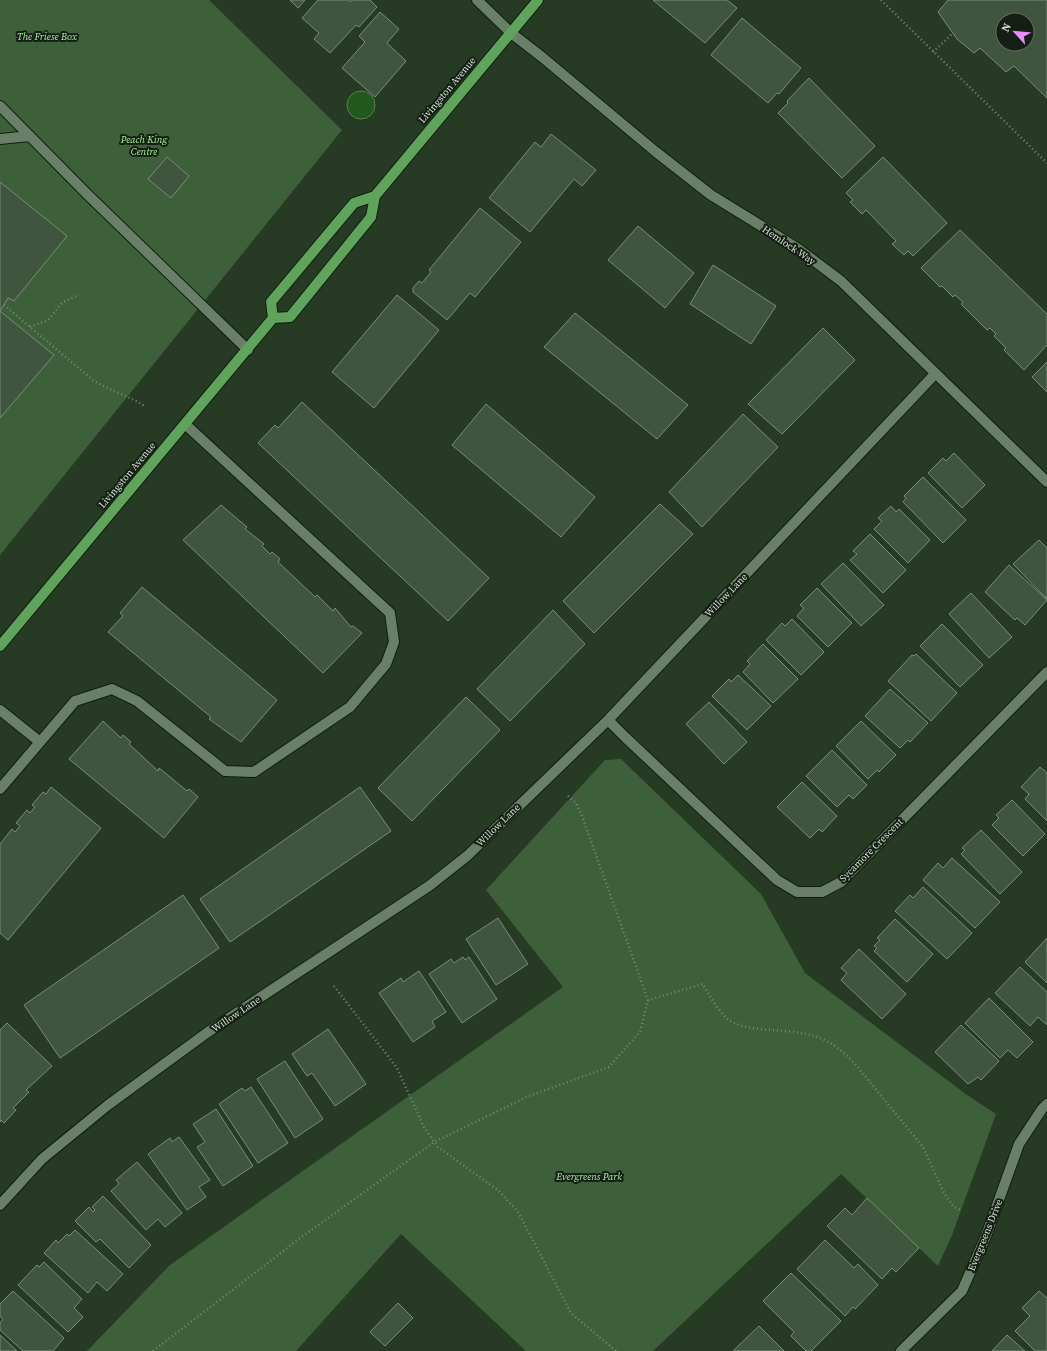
<svg xmlns="http://www.w3.org/2000/svg" width="1047" height="1351" font-family="'Source Serif 4',serif">
  <rect width="100%" height="100%" fill="#263a24"/>
  <path fill="#3d603a" d="M0,0H209L342,130L0,555Z
    M621,759L761,894L805,973L967,1095L996,1114L952,1235L938,1266L841,1174L653,1351H526L401,1234L296,1351H87L170,1265L563,987L486,890L605,760Z"/>
  <path fill="#21581e" stroke="#578154" d="M347 105a14 14 0 1 1 28 0a14 14 0 1 1-28 0Z"/>
  <path fill="#40553e" stroke="#788e76" fill-rule="evenodd" d="M290,0H305L298,8Z
    M318,0H349L350,2L352,0H370L377,7L359,27L356,25L330,53L314,39L319,33L302,18Z
    M653,0H727L737,8L705,43Z
    M948,0H1047V98L1014,66L1006,72L980,48L974,53L957,39L938,12ZM1003,20H1027V44H1003Z
    M380,12L399,29L387,43L406,61L375,97L342,68L365,42L359,36Z
    M742,18L801,68L779,94L777,93L768,103L711,55Z
    M809,78L875,146L842,178L778,113L788,103L787,101Z
    M551,134L596,170L582,186L574,179L530,232L489,198L535,142L541,147Z
    M167,157L189,176L171,198L148,179Z
    M883,157L947,223L913,256L908,251L904,255L892,244L896,241L866,210L862,214L850,202L853,200L846,193Z
    M0,182L67,236L14,301L8,298L0,311L54,355L0,418Z
    M480,208L521,242L475,297L470,293L447,320L413,292V288L419,281L422,283L431,272L429,270Z
    M638,226L694,273L665,308L608,260Z
    M960,230L1047,314V345L1024,370L1004,350L1006,348L994,336L996,334L990,328L987,330L961,304L963,302L955,295L953,297L942,286L940,287L921,268Z
    M713,265L776,306L751,344L690,304Z
    M397,295L439,330L374,408L332,372Z
    M575,313L688,405L657,439L544,347Z
    M823,328L855,360L782,434L748,404Z
    M1047,362V392L1032,377Z
    M302,402L489,578L448,621L258,443L275,425L278,428Z
    M486,404L595,497L561,537L452,445Z
    M743,414L778,447L702,527L669,492Z
    M954,453L985,485L962,508L928,473L943,458L946,461Z
    M923,477L966,520L943,543L903,502L906,498L904,496Z
    M660,504L693,534L594,633L563,601Z
    M221,505L247,527L245,529L264,544L262,546L270,554L272,552L280,559L278,562L315,597L317,595L333,611L335,608L351,627L353,626L362,633L323,673L183,540Z
    M891,506L896,512L899,509L930,540L908,563L874,529L882,521L878,518Z
    M870,534L906,570L883,593L850,560L857,554L853,551Z
    M1039,540L1047,548V599L1013,564Z
    M843,563L884,605L861,626L821,584Z
    M1009,565L1047,600L1025,625L1017,618L1015,620L985,592Z
    M142,587L277,700L241,742L209,719L211,717L108,632L123,616L120,613Z
    M817,588L852,623L828,647L797,616L804,608L800,605Z
    M971,593L1012,637L989,658L949,614Z
    M553,610L585,644L510,721L477,689Z
    M792,619L824,652L801,675L766,640L782,623L785,626Z
    M942,624L983,665L960,687L920,646Z
    M763,644L798,679L773,703L743,672L750,664L747,661Z
    M916,654L957,693L931,721L888,681L912,655L914,656Z
    M738,675L771,706L747,730L712,696L729,679L731,682Z
    M890,689L928,723L910,742L908,740L900,748L865,716Z
    M466,697L500,730L412,821L378,788Z
    M709,702L747,742L724,764L686,724Z
    M103,721L121,738L123,735L131,742L129,744L158,771L159,768L187,791L189,789L198,797L164,838L69,759Z
    M861,721L896,755L879,772L877,770L868,779L836,746Z
    M832,750L867,785L853,799L849,795L837,807L806,776Z
    M1040,767L1047,773V821L1025,799L1029,794L1021,787Z
    M802,782L837,816L822,832L819,829L810,838L777,807Z
    M51,787L101,828L8,940L0,933V844L12,829L15,832L20,826L16,823L27,810L30,813L35,807L32,805L43,792L46,794Z
    M360,787L391,831L230,942L200,899Z
    M1012,800L1045,834L1023,856L992,825L999,818L996,815Z
    M981,830L1022,872L1000,894L961,854L965,850L962,848Z
    M952,858L1000,902L975,928L923,880L938,863L943,868Z
    M923,887L972,933L947,959L895,911L910,895L913,898Z
    M183,895L219,948L60,1058L24,1005Z
    M498,918L528,964L496,985L466,939Z
    M895,919L933,954L907,982L874,951L877,948L874,946L880,940L877,938Z
    M1047,938V983L1025,962Z
    M859,949L906,994L882,1019L841,980L847,973L841,968Z
    M463,957L465,960L469,957L497,999L462,1023L429,974L451,959L454,963Z
    M1020,967L1047,992V1025L1038,1017L1030,1026L995,993Z
    M419,971L446,1012L432,1021L435,1027L413,1042L379,993L401,978L403,982Z
    M989,998L1033,1042L1017,1058L1008,1050L1000,1058L965,1023Z
    M7,1023L52,1066L26,1090L29,1092L13,1108L16,1110L4,1123L1,1120L0,1122V1030Z
    M961,1025L999,1061L981,1080L978,1077L968,1084L935,1052Z
    M328,1029L366,1084L335,1106L312,1073L307,1076L292,1054Z
    M285,1061L323,1119L295,1138L257,1079Z
    M251,1087L288,1143L258,1163L219,1104L242,1088L245,1091Z
    M216,1109L253,1166L223,1186L197,1147L205,1142L193,1124Z
    M179,1137L210,1180L199,1187L206,1197L187,1210L148,1154L170,1138L172,1142Z
    M137,1162L182,1213L165,1227L158,1219L146,1230L111,1191L119,1184L116,1180Z
    M103,1196L151,1245L129,1268L100,1239L96,1242L75,1221L89,1207L93,1212L95,1210L92,1207Z
    M867,1198L919,1248L896,1272L892,1268L882,1279L827,1226L845,1208L852,1215Z
    M75,1230L123,1274L107,1291L97,1282L88,1293L44,1253L56,1240L58,1243L67,1234L69,1236Z
    M825,1240L854,1268L858,1264L878,1285L855,1309L853,1307L845,1316L797,1269Z
    M44,1262L82,1299L74,1308L83,1317L68,1332L18,1285L37,1265L39,1267Z
    M791,1273L841,1321L811,1351H806L791,1336L794,1332L763,1301Z
    M13,1291L64,1338L53,1351H23L0,1330V1323L3,1319L0,1316V1304Z
    M1039,1291L1047,1298V1351H1035L1015,1331L1030,1316L1022,1308Z
    M398,1303L413,1318L385,1346L370,1332Z
    M759,1326L784,1351H733Z
    M0,1335L17,1351H0Z
    M1007,1335L1025,1351H992Z"/>
  <g fill="none" stroke-linecap="round" stroke-linejoin="round">
    <defs>
      <path id="minor" d="M477,0L511,33L542,57L656,152L711,195L797,248L841,281L1047,482
        M0,106L87,194L248,350
        M0,139L30,136
        M0,710L40,742
        M608,720L625,737L777,880L797,892H822L841,882L1047,672
        M0,789L75,701L112,689L137,701L225,771L254,772L350,707L386,664L394,642L390,613L185,424
        M0,1205L42,1159L108,1105L208,1032L429,886L467,856L608,720L935,374
        M901,1351L962,1291L986,1236L1019,1144L1042,1109L1047,1104"/>
      <path id="major" d="M273,318L290,317L371,217L375,196L538,0
        M0,646L273,318L271,302L354,203L375,196"/>
    </defs>
    <use href="#minor" stroke="#0e200c" stroke-width="12"/>
    <use href="#major" stroke="#0e200c" stroke-width="12"/>
    <path stroke="#778775" stroke-width="2.5" stroke-dasharray="1 3" stroke-linecap="butt" d="M881,0L1047,163
      M933,52L953,33
      M4,305L94,381C111,391 130,396 146,407
      M30,327L48,320L63,302L79,295
      M568,796L576,803L582,816L648,1000L703,984C707,993 723,1017 730,1021C743,1028 758,1029 772,1030C810,1033 828,1035 855,1064L923,1147L944,1193L954,1207L962,1211
      M334,986L397,1068L424,1127L438,1147L499,1191L518,1212L571,1313L616,1351
      M153,1351L303,1236L434,1142L529,1096L609,1067L640,1032L648,1000"/>
    <use href="#minor" stroke="#697f67" stroke-width="10"/>
    <use href="#major" stroke="#60a35c" stroke-width="10"/>
  </g>
  <g text-anchor="middle" dominant-baseline="central" stroke-width="4" stroke-linejoin="round" paint-order="stroke">
    <g font-size="10" font-style="italic" fill="#a4f19d" stroke="#151e14">
      <text x="47" y="36">The Friese Box</text>
      <text x="144" y="139">Peach King<tspan x="144" dy="12">Centre</tspan></text>
      <text x="589" y="1176">Evergreens Park</text>
    </g>
    <g font-size="10" fill="#d4e0d2" stroke="#151e14">
      <text transform="translate(447 90) rotate(-50)">Livingston Avenue</text>
      <text transform="translate(789 245) rotate(34)">Hemlock Way</text>
      <text transform="translate(127 475) rotate(-50)">Livingston Avenue</text>
      <text transform="translate(726 595) rotate(-46)">Willow Lane</text>
      <text transform="translate(498 825) rotate(-44)">Willow Lane</text>
      <text transform="translate(871 850) rotate(-45)">Sycamore Crescent</text>
      <text transform="translate(236 1014) rotate(-34)">Willow Lane</text>
      <text transform="translate(985 1235) rotate(-68)">Evergreens Drive</text>
    </g>
  </g>
  <g transform="translate(1015 32) rotate(297)"><circle r="19" fill="#151e14" stroke="#616c60"/>
  <path d="M0-3L7 15L0 10L-7 15Z" fill="#ec8cfa"/>
  <text y="-6" font-size="11" font-weight="bold" text-anchor="middle" fill="#d4e0d2">N</text>
  </g>
</svg>
